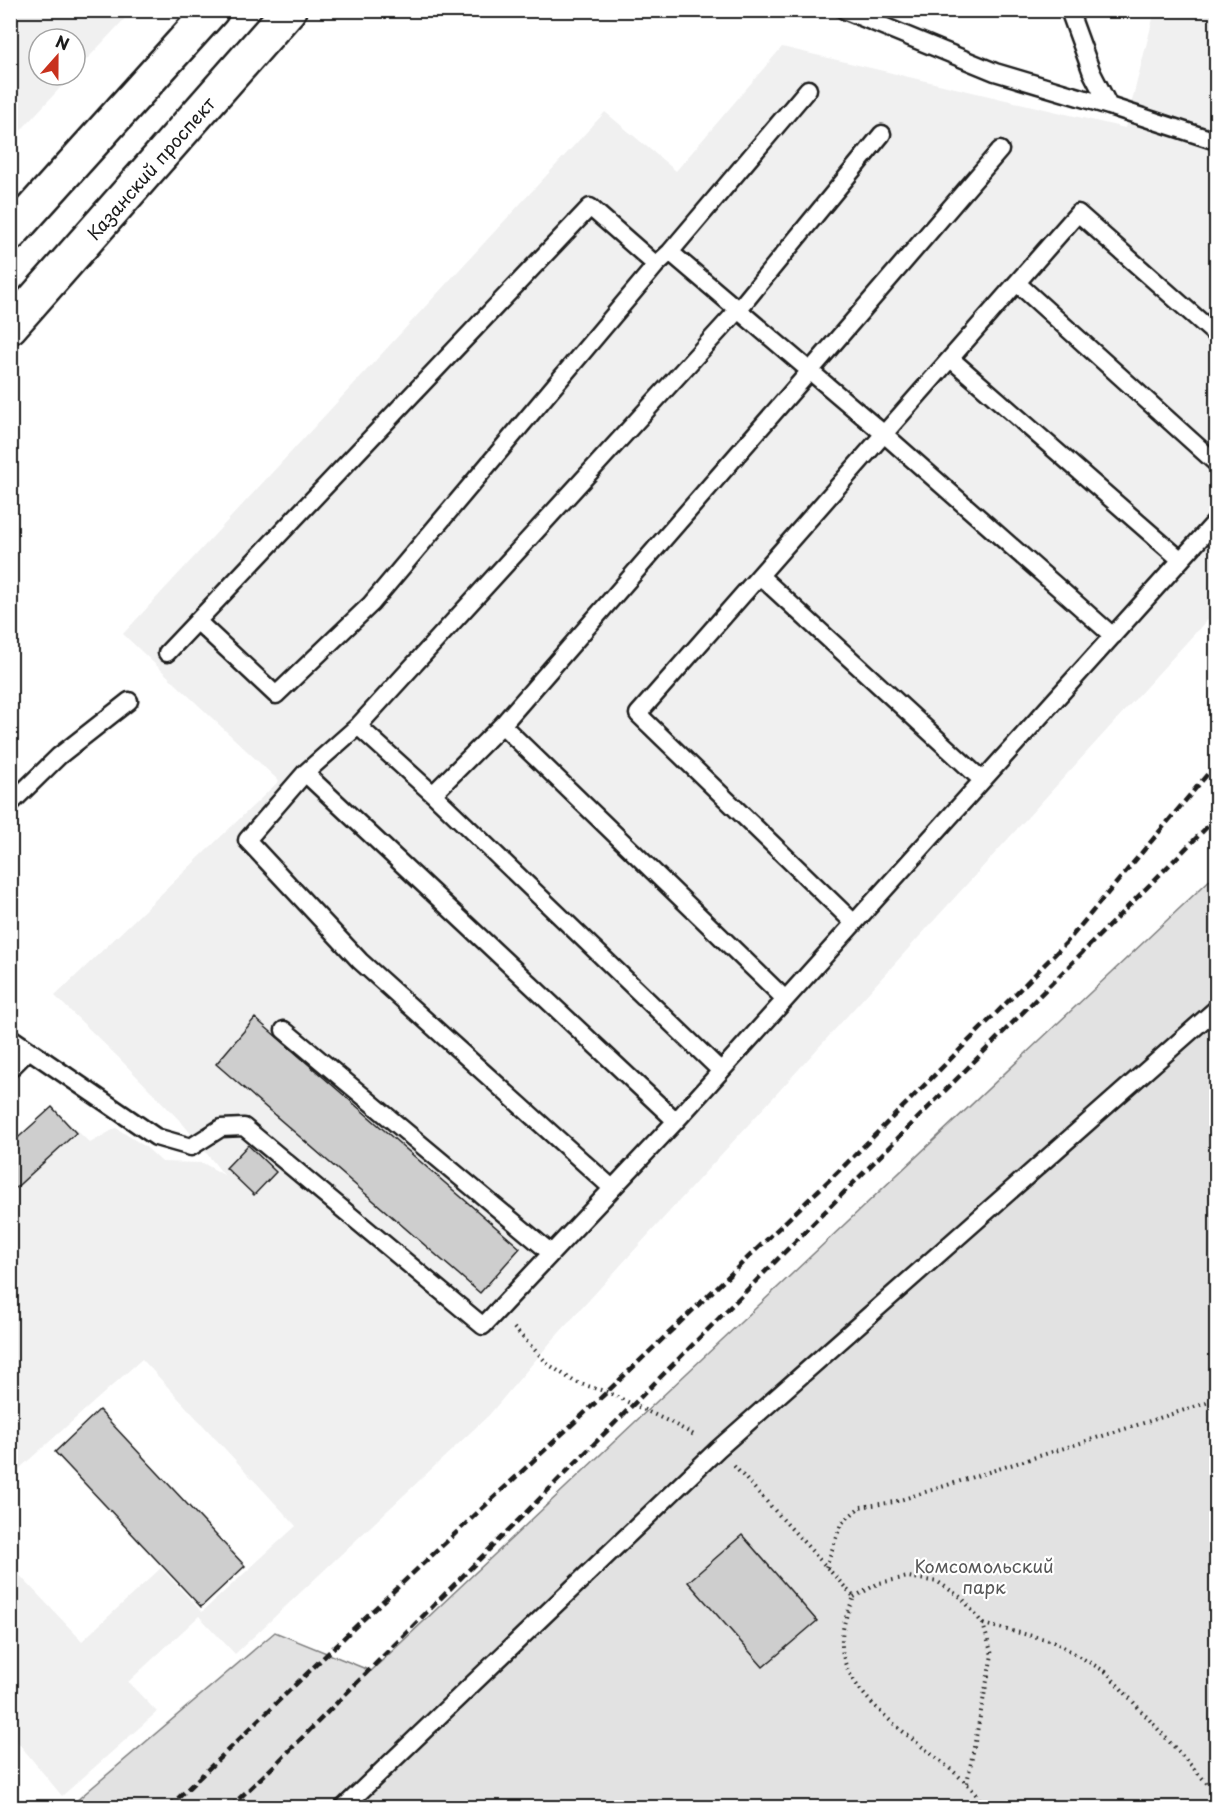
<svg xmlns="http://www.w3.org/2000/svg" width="1227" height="1818" font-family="'Playpen Sans',sans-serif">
  <rect width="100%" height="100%" fill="#fff"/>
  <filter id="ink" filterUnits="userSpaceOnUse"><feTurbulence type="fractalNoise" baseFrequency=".0167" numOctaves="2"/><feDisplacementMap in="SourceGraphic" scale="12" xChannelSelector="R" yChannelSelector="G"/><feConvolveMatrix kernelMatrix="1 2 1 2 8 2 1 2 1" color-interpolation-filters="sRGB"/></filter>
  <g filter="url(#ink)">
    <path fill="#f0f0f0" d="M11,10L132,11L75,72V39H39V75H72L11,141Z
      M1155,11H1216V610L550,1343L489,1415L235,1654L199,1616L128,1682L157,1712L62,1796L11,1734L10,1565L82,1641L161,1568L202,1612L296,1526L142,1359L11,1476V1177L69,1123L90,1143L116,1128L146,1147L162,1162L203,1163L224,1175L183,1124L118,1057L55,996L279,781L123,634L605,112L676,171L782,47L1125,128Z"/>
    <path fill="#e2e2e2" stroke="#7f7f7f" stroke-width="1.5" d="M1216,874V1807L68,1808L275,1632L371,1671Z"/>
    <path fill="#cecece" stroke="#1c1c1c" stroke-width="1.5" d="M255,1018L520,1248L480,1293L216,1064Z
      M52,1107L76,1133L10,1193V1145Z
      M248,1145L276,1172L254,1195L226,1168Z
      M99,1410L245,1566L201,1607L55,1452Z
      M742,1535L817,1621L763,1667L688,1582Z"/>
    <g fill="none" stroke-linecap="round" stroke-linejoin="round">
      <defs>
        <path id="service" d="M844,10L995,72L1109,106L1216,141
          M1069,10L1092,73L1109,106
          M670,252L884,434L1113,636
          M1017,283L1216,463
          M951,359L1181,560
          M760,576L982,780
          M197,621L276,695L371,604L656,265L670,252L808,89
          M167,653L590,207L656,265
          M502,725L785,999
          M358,726L433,794L721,1071
          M305,773L676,1121
          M433,794L502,725L810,371L1000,150
          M10,804L59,756L129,701
          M854,923L638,714L1078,213L1216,335
          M284,1030L551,1253
          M10,1037L156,1137L191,1147L221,1128L244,1127L483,1326L676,1121L1216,521
          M10,1069L28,1051
          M612,1188L360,961L247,840L305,773L358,726L738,310L882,134
          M343,1808L718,1449L1216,1009"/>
        <g id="primary">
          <path d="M10,234L212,10"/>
          <path id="s1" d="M10,327L289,10"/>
        </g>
      </defs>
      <use href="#service" stroke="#1c1c1c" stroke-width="21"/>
      <use href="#primary" stroke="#1c1c1c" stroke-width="38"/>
      <path stroke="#1c1c1c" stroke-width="4" stroke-dasharray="1.5 4.5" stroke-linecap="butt" d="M514,1328L548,1364L575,1382L607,1392L672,1423L696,1436
        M734,1466L854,1597C847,1613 841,1628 842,1646C843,1699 930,1748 965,1782C973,1789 979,1799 985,1808
        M826,1567L841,1524L860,1507L894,1502L1216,1400
        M854,1597L879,1583L908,1577L938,1582L962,1598L983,1624L992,1655L967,1783
        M983,1624L1053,1641L1106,1672L1216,1793"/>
      <use href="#service" stroke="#fff" stroke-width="16"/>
      <use href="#primary" stroke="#fff" stroke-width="33"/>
      <path stroke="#1c1c1c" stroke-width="4.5" stroke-dasharray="9 4.5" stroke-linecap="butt" d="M168,1808L354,1628L607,1392L846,1164L1066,943L1216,764
        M229,1808L277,1763L1216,818"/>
    </g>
  </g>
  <g text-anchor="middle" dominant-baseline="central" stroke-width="4.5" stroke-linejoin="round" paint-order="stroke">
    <g font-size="18" fill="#1c1c1c" stroke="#fff">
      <text stroke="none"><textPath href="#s1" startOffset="212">Казанский проспект</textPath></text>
    </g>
    <g font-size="18" fill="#575757" stroke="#fff">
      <text x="984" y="1565">Комсомольский<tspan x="984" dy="21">парк</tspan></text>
    </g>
  </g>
  <rect width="1227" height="1818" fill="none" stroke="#fff" stroke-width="36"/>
  <rect x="18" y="18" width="1191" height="1782" fill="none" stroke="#1c1c1c" stroke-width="2" filter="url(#ink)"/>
  <g transform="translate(57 57) rotate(21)"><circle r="28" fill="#ffffff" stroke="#a4a4a4" stroke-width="1.5"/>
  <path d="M0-4.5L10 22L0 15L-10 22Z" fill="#c8321e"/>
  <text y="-9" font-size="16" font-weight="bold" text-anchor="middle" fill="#1c1c1c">N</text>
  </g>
</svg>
